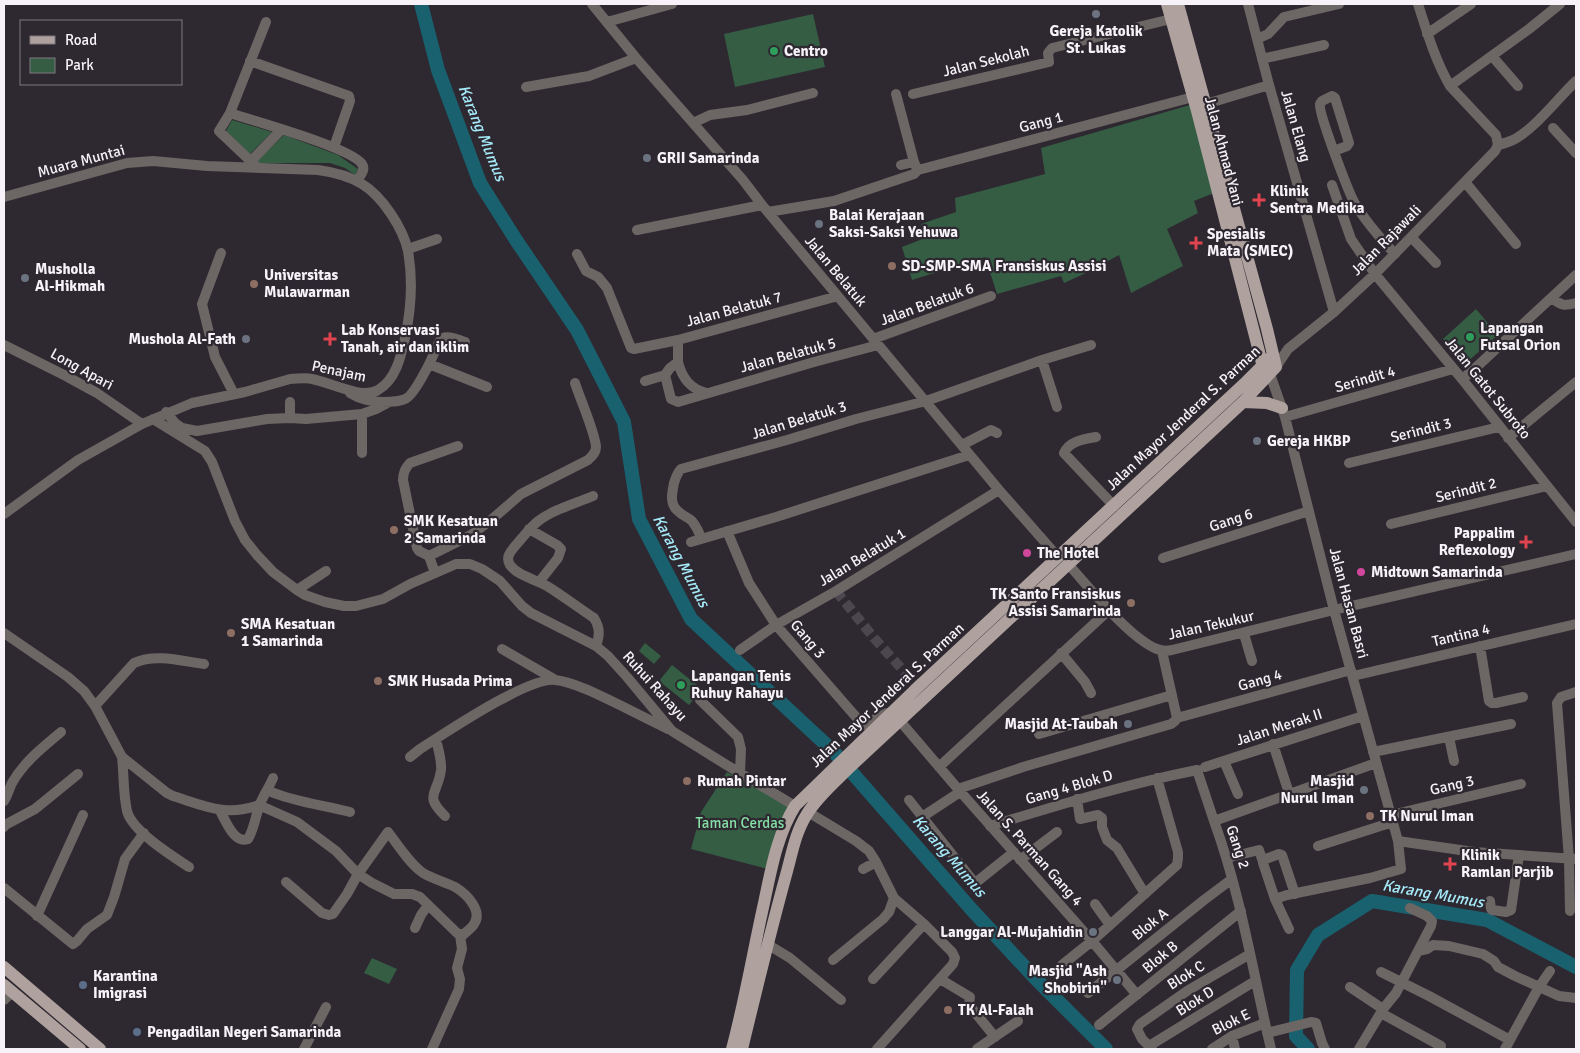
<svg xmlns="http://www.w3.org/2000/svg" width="1580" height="1053" font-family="Signika,sans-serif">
  <rect width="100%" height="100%" fill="#2e2831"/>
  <path fill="#355d43" d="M813,14L825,67L735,87L724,34Z
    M1190,105L1214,193L1194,201L1198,213L1167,229L1183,266L1131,293L1119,255L1088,272L1064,283L1061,276L997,294L985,257L912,280L902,247L925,238L921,224L956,212L955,198L1045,174L1041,148Z
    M232,120L272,132L250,154L226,131Z
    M284,135L338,155L358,169L355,175L345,168L330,163H258L257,161Z
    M1476,309L1498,335L1466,363L1443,339Z
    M645,643L661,656L654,664L639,651Z
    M672,665L702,689L689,705L659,681Z
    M727,772L773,796L792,809L772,870L691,849L701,812Z
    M372,958L397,969L389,984L364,973Z"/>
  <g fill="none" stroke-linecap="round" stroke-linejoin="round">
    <path stroke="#19616e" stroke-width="14" d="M421,4L438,70L480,183L516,240L577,330L624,422L639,519L691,619L834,752L972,910L1036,979L1106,1049
      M1308,1049L1296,1036L1297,970L1318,935L1372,901L1487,920L1576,967"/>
    <path stroke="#4c464f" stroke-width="10" stroke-dasharray="10 5" stroke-linecap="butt" d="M836,591L874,638L918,687"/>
    <path stroke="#6c6664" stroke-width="10" d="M592,4L636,58L743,180L762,205L999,490L1058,557
      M1248,4L1269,85L1334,312
      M1418,4C1427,32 1435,60 1450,86L1496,135L1498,145
      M607,22L672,4
      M1427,34L1471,4
      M1257,39L1268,34L1284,17L1339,4
      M1492,56L1518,86
      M1262,59L1324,45
      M250,61L349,96L350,101L334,147
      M1450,86L1529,29L1560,4
      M526,87L589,76L636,58
      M896,94L914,162
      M913,94L1049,62L1048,53L1052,48L1171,19
      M1206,104L1269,85
      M230,113C253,121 350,147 362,164C366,170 360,176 357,181
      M693,123L710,115L747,110L813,93
      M1553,128L1576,153
      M1498,145C1503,144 1508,142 1513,140C1535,129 1558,98 1576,81
      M1334,151L1347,146L1349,143L1335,98L1332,96L1322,101C1321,102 1320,103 1320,104C1318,113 1348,190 1354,202C1365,221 1380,238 1395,254
      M251,161L281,130
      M901,165L914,162L917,169H922L1193,97
      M258,168L219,131L230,113L266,22
      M1465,182L1516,244
      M1332,185L1351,239L1375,274L1462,379L1576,522
      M4,197L127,163L153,161L207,166L318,170C333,172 349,176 362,184C382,196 403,228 408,251C413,279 411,310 405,338C401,356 396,380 378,390C363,400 329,382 312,379C305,377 297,379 290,379L245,392L192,403L142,424L78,460L4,514
      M768,212L834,201L914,174L919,169
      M637,230L762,205
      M1411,237L1436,263
      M408,249L437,239
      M221,253L202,304L215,357L234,394
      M577,254L586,271L598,277L607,288L631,348L634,349L678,340L838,296
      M1552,298C1562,306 1564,306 1576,303
      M873,339L991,296
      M678,340V362L670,368L665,375L671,399L678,402L814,362L878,345
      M4,345L64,375L97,393L142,424
      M1042,360L1057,407
      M678,362C682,378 690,389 707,393
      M429,364L487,387
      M1276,367L1288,349L1334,312L1375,274L1495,151L1498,145
      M1270,374L1285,417L1334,610L1398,841L1401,869L1370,878L1287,895L1275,899
      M1462,379L1471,372L1576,275
      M645,381L665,375
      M350,393C361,400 370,401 383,402C390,402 399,402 405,399C414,396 431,361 435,351C437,347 439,340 443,338C448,335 460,340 465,342
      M166,412L175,423L182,428L197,431L267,419L290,418L306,419L362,414V453
      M362,414L376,409L389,402
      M1285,417L1453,369
      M290,418V402
      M153,419L205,451L212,462L235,521L245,540L257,555L273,572L297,590L305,595L325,602L344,606H356L383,599L410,584L456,564H470L482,569L500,581L522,606L531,613L596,646L608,656L627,677L672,731L725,764L795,806
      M1096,437C1084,439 1069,441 1064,453L1114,506
      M1508,438L1576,382
      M962,445L991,430L997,433
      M1349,463L1499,427
      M593,496C574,504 552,510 537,522C529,529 523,537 516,545C511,551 505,557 510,565C518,576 535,579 547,586C563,596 579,608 594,618C600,628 600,635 596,646
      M1391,524L1547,486
      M529,529L557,545L561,549L558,558L539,582
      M727,531L749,583L776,625L863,725L887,713
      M701,538C699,532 696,526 692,521C688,517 683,516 679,512C669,505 672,493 674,483C676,477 677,473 681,469L787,440L856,419L926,401L1042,360L1091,345
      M691,542L776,517L969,455
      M429,556L471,535L491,520L521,494L588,460C592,456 596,453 596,447C595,432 580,399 575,383
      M1163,558L1309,511
      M1068,564C1089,587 1129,638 1157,649C1162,651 1167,651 1172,650L1334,610L1576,554
      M435,573L429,556L419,551L417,548L403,480C403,473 405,468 410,463L458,446
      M297,590L326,571
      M4,633L68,677L84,691L95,706L122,757L167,793L173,796C205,806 226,817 259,805L297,822L336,851L358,874L372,883L394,894H412L420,897L457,933L463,935C467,931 472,928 474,924C483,911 467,894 455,887C445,882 433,879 423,873C409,863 399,846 388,832L358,874L347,894L333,914L329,915L322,913L286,882
      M1244,634L1252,661
      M1480,646L1489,701L1492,703H1496L1523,697
      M502,649L554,679
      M740,650L776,625L836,591L999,490
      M1162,651L1177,718
      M1061,653L1085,682L1091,693
      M1353,676L1576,624
      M700,700L738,737L741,749L740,773
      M95,706L134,663C155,653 182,661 204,664
      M1177,718L1351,670
      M900,721L958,789L1092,941L1137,995
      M1039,734L1172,695
      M1449,737L1454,761
      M436,739C438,749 442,760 441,770C438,794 423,795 445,816
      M1273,744L1288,790
      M1373,752L1511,724
      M122,757C124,774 123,793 127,811C132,831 172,856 189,867
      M410,757L420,749C447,732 528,677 555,680C567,681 578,686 588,690C615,702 641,716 668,729
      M1224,761L1238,794
      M939,767L1109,610
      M1205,767L1363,716
      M958,789L1023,767L1171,724L1175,721L1177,718
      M269,791C294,802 323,805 350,812
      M1077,799L1080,819L1098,815L1102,818V827L1107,840L1117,848L1145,894
      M909,800L974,882L979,880L1014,852
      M4,801C8,795 9,789 12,783C23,763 44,746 61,732
      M220,811C226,821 234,844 248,839C254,829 255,818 259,807C262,797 269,788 273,778
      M808,812L856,841L869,851L876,862L894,898L924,924L952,952L955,958L953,964L877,1049
      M1391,815L1521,784
      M922,817L960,792
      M990,826C1059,805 1127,784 1197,770L1214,821
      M4,827L5,825L35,809L78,774
      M1398,841L1474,852L1576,859
      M1318,846L1393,822
      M1227,858L1259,850L1263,862
      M1020,860L1057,832
      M863,869L876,862
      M4,888L73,944L77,941L87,929L107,915L114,897L125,859L144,833
      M1490,901L1491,909L1492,910L1506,912L1511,910L1519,855
      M1095,904L1110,925
      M1570,911L1569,859L1557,703L1561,697L1576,692
      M37,916L83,815
      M415,928L421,915L428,905
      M1289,929L1275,899L1263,863V860L1279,854L1282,855L1295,894
      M767,944L790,958L841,1000
      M1418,951L1427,949L1433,945L1449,946L1483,954L1494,961L1498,967L1515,976L1559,996L1576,998
      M833,960L883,919L889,912L894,898
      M1062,965L1092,941L1177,865L1178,858V852L1157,778
      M1381,972L1429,996L1510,1040
      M873,979L924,924
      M940,979L970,997L969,1005L995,1037
      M1350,987L1383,1009
      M1088,993L1204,900L1232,879
      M4,1000L12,992
      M1381,1013L1441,1046
      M1099,1025L1241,911
      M1267,1033L1311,1022L1316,1023L1322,1043L1325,1049
      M1232,1036L1235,1049
      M1149,1046L1255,981
      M304,1049L326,1007
      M432,1049L459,989L460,979L457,968L462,949L460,935
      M977,1049L1018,1021
      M1152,1049L1142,1039L1137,1029L1140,1024L1187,991L1250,954
      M1212,1049L1232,1036L1265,1023
      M1271,1049C1253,973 1241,895 1214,821L1376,763
      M1359,1049L1383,1009L1396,993L1431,926L1432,921L1427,916L1410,908
      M1505,1049L1539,987L1550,971"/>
    <path stroke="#aea19e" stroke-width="12" d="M1167,4L1197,111L1264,371
      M1243,402L1267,403L1282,408
      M4,967L100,1049
      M4,985L80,1049
      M732,1049C745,1001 753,952 764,903C771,870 777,835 795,806L918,687L1244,384L1273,355
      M742,1049C756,991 770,933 786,875C792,854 795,833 807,814C818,796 836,781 851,766L1243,402L1276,367L1267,329L1178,4"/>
  </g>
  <g fill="#6b7280" stroke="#2e2831" stroke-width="2">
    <circle cx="1096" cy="14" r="5"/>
    <circle cx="647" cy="158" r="5"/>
    <circle cx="819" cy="224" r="5"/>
    <circle cx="25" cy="278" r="5"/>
    <circle cx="246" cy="339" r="5"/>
    <circle cx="1257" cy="441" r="5"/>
    <circle cx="1128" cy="724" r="5"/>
    <circle cx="1364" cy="790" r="5"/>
    <circle cx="1093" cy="932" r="5"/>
    <circle cx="1117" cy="980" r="5"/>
  </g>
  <g fill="#2e9e5b" stroke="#2e2831" stroke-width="2">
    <circle cx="774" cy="51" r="5"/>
    <circle cx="1470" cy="337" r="5"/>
    <circle cx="681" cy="685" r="5"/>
  </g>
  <g fill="#e0444e" stroke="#2e2831" stroke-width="2">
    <path d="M1256.5 192.5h5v5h5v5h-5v5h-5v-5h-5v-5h5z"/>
    <path d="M1193.5 235.5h5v5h5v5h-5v5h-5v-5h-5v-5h5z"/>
    <path d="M327.5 331.5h5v5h5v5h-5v5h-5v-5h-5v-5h5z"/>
    <path d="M1523.5 534.5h5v5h5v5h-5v5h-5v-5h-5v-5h5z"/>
    <path d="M1447.5 856.5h5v5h5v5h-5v5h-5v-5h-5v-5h5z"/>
  </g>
  <g fill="#8d6e63" stroke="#2e2831" stroke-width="2">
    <circle cx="892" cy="266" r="5"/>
    <circle cx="254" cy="284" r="5"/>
    <circle cx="394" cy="530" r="5"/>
    <circle cx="1131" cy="603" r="5"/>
    <circle cx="231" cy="633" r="5"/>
    <circle cx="378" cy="681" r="5"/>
    <circle cx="687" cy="781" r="5"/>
    <circle cx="1370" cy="816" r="5"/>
    <circle cx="948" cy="1010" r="5"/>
  </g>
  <g fill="#d1479c" stroke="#2e2831" stroke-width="2">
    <circle cx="1027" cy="553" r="5"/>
    <circle cx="1361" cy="572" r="5"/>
  </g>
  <g fill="#5c6f8a" stroke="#2e2831" stroke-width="2">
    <circle cx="83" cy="985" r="5"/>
    <circle cx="137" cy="1032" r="5"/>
  </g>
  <g text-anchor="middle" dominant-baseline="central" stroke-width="4.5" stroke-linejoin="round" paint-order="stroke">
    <g font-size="15" font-weight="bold" fill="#f6f2f8" stroke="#2e2831" text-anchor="start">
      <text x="1096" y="31" text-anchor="middle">Gereja Katolik<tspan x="1096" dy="17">St. Lukas</tspan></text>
      <text x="784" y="51">Centro</text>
      <text x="657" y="158">GRII Samarinda</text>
      <text x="1270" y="191">Klinik<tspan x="1270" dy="17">Sentra Medika</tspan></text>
      <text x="829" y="215">Balai Kerajaan<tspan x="829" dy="17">Saksi-Saksi Yehuwa</tspan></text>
      <text x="1207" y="234">Spesialis<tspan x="1207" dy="17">Mata (SMEC)</tspan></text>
      <text x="902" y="266">SD-SMP-SMA Fransiskus Assisi</text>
      <text x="35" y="269">Musholla<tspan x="35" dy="17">Al-Hikmah</tspan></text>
      <text x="264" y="275">Universitas<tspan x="264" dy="17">Mulawarman</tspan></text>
      <text x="1480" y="328">Lapangan<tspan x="1480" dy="17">Futsal Orion</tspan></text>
      <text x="341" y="330">Lab Konservasi<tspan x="341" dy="17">Tanah, air dan iklim</tspan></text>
      <text x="236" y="339" text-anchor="end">Mushola Al-Fath</text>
      <text x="1267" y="441">Gereja HKBP</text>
      <text x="404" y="521">SMK Kesatuan<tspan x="404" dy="17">2 Samarinda</tspan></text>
      <text x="1515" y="533" text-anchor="end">Pappalim<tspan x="1515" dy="17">Reflexology</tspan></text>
      <text x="1037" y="553">The Hotel</text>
      <text x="1371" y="572">Midtown Samarinda</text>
      <text x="1121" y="594" text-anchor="end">TK Santo Fransiskus<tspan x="1121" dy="17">Assisi Samarinda</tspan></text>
      <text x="241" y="624">SMA Kesatuan<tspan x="241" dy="17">1 Samarinda</tspan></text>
      <text x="691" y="676">Lapangan Tenis<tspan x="691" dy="17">Ruhuy Rahayu</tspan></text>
      <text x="388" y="681">SMK Husada Prima</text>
      <text x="1118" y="724" text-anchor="end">Masjid At-Taubah</text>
      <text x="697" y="781">Rumah Pintar</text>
      <text x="1354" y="781" text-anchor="end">Masjid<tspan x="1354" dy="17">Nurul Iman</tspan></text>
      <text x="1380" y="816">TK Nurul Iman</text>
      <text x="1461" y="855">Klinik<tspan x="1461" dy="17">Ramlan Parjib</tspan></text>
      <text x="1083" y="932" text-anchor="end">Langgar Al-Mujahidin</text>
      <text x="1107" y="971" text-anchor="end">Masjid "Ash<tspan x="1107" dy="17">Shobirin"</tspan></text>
      <text x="93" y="976">Karantina<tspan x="93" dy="17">Imigrasi</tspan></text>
      <text x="958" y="1010">TK Al-Falah</text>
      <text x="147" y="1032">Pengadilan Negeri Samarinda</text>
    </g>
    <g font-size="15" fill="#f6f2f8" stroke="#2e2831">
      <text transform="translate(986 61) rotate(-14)">Jalan Sekolah</text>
      <text transform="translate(1041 122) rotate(-15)">Gang 1</text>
      <text transform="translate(1296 126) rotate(74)">Jalan Elang</text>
      <text transform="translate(1224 151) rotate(75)">Jalan Ahmad Yani</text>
      <text transform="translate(81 161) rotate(-15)">Muara Muntai</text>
      <text transform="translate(1386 240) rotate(-45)">Jalan Rajawali</text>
      <text transform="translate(836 271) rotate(50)">Jalan Belatuk</text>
      <text transform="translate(927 304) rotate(-20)">Jalan Belatuk 6</text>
      <text transform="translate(734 309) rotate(-15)">Jalan Belatuk 7</text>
      <text transform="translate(788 355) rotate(-15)">Jalan Belatuk 5</text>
      <text transform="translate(82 369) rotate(29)">Long Apari</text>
      <text transform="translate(339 371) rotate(12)">Penajam</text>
      <text transform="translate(1365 379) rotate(-16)">Serindit 4</text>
      <text transform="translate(1488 388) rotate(51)">Jalan Gatot Subroto</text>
      <text transform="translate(1183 418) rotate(-43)">Jalan Mayor Jenderal S. Parman</text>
      <text transform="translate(799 420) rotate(-17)">Jalan Belatuk 3</text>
      <text transform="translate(1421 430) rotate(-14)">Serindit 3</text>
      <text transform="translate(1466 490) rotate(-14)">Serindit 2</text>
      <text transform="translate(1231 520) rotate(-18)">Gang 6</text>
      <text transform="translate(862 557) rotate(-31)">Jalan Belatuk 1</text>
      <text transform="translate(1349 603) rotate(75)">Jalan Hasan Basri</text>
      <text transform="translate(1211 625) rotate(-13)">Jalan Tekukur</text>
      <text transform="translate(1461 635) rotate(-13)">Tantina 4</text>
      <text transform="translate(808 639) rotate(50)">Gang 3</text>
      <text transform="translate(1260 680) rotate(-16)">Gang 4</text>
      <text transform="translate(655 686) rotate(48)">Ruhui Rahayu</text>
      <text transform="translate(887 695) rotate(-43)">Jalan Mayor Jenderal S. Parman</text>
      <text transform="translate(1279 727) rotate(-18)">Jalan Merak II</text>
      <text transform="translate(1452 785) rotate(-13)">Gang 3</text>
      <text transform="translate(1069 787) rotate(-16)">Gang 4 Blok D</text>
      <text transform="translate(1238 847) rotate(72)">Gang 2</text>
      <text transform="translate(1030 848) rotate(48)">Jalan S. Parman Gang 4</text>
      <text transform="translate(1150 924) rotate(-39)">Blok A</text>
      <text transform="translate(1160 957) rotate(-40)">Blok B</text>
      <text transform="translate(1186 975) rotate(-32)">Blok C</text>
      <text transform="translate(1195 1001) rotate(-32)">Blok D</text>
      <text transform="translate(1231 1022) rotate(-26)">Blok E</text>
    </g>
    <g font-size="15" fill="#84dea5" stroke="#2e2831">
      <text x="740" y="823">Taman Cerdas</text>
    </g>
    <g font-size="16" font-style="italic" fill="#a5eaf8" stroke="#2e2831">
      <text transform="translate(482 133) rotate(68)">Karang Mumus</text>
      <text transform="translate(681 561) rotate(62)">Karang Mumus</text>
      <text transform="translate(949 856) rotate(49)">Karang Mumus</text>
      <text transform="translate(1433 894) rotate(10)">Karang Mumus</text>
    </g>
  </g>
  <rect width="1580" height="1053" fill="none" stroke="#f6f2f8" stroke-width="10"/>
  <rect x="20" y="20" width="162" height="65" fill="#2e2831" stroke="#7e7981"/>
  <rect x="30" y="36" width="25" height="8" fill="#aea19e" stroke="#7e7981"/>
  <text x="65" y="45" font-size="15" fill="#f6f2f8">Road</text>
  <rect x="30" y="58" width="25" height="15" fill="#355d43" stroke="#7e7981"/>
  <text x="65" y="70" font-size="15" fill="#f6f2f8">Park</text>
</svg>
